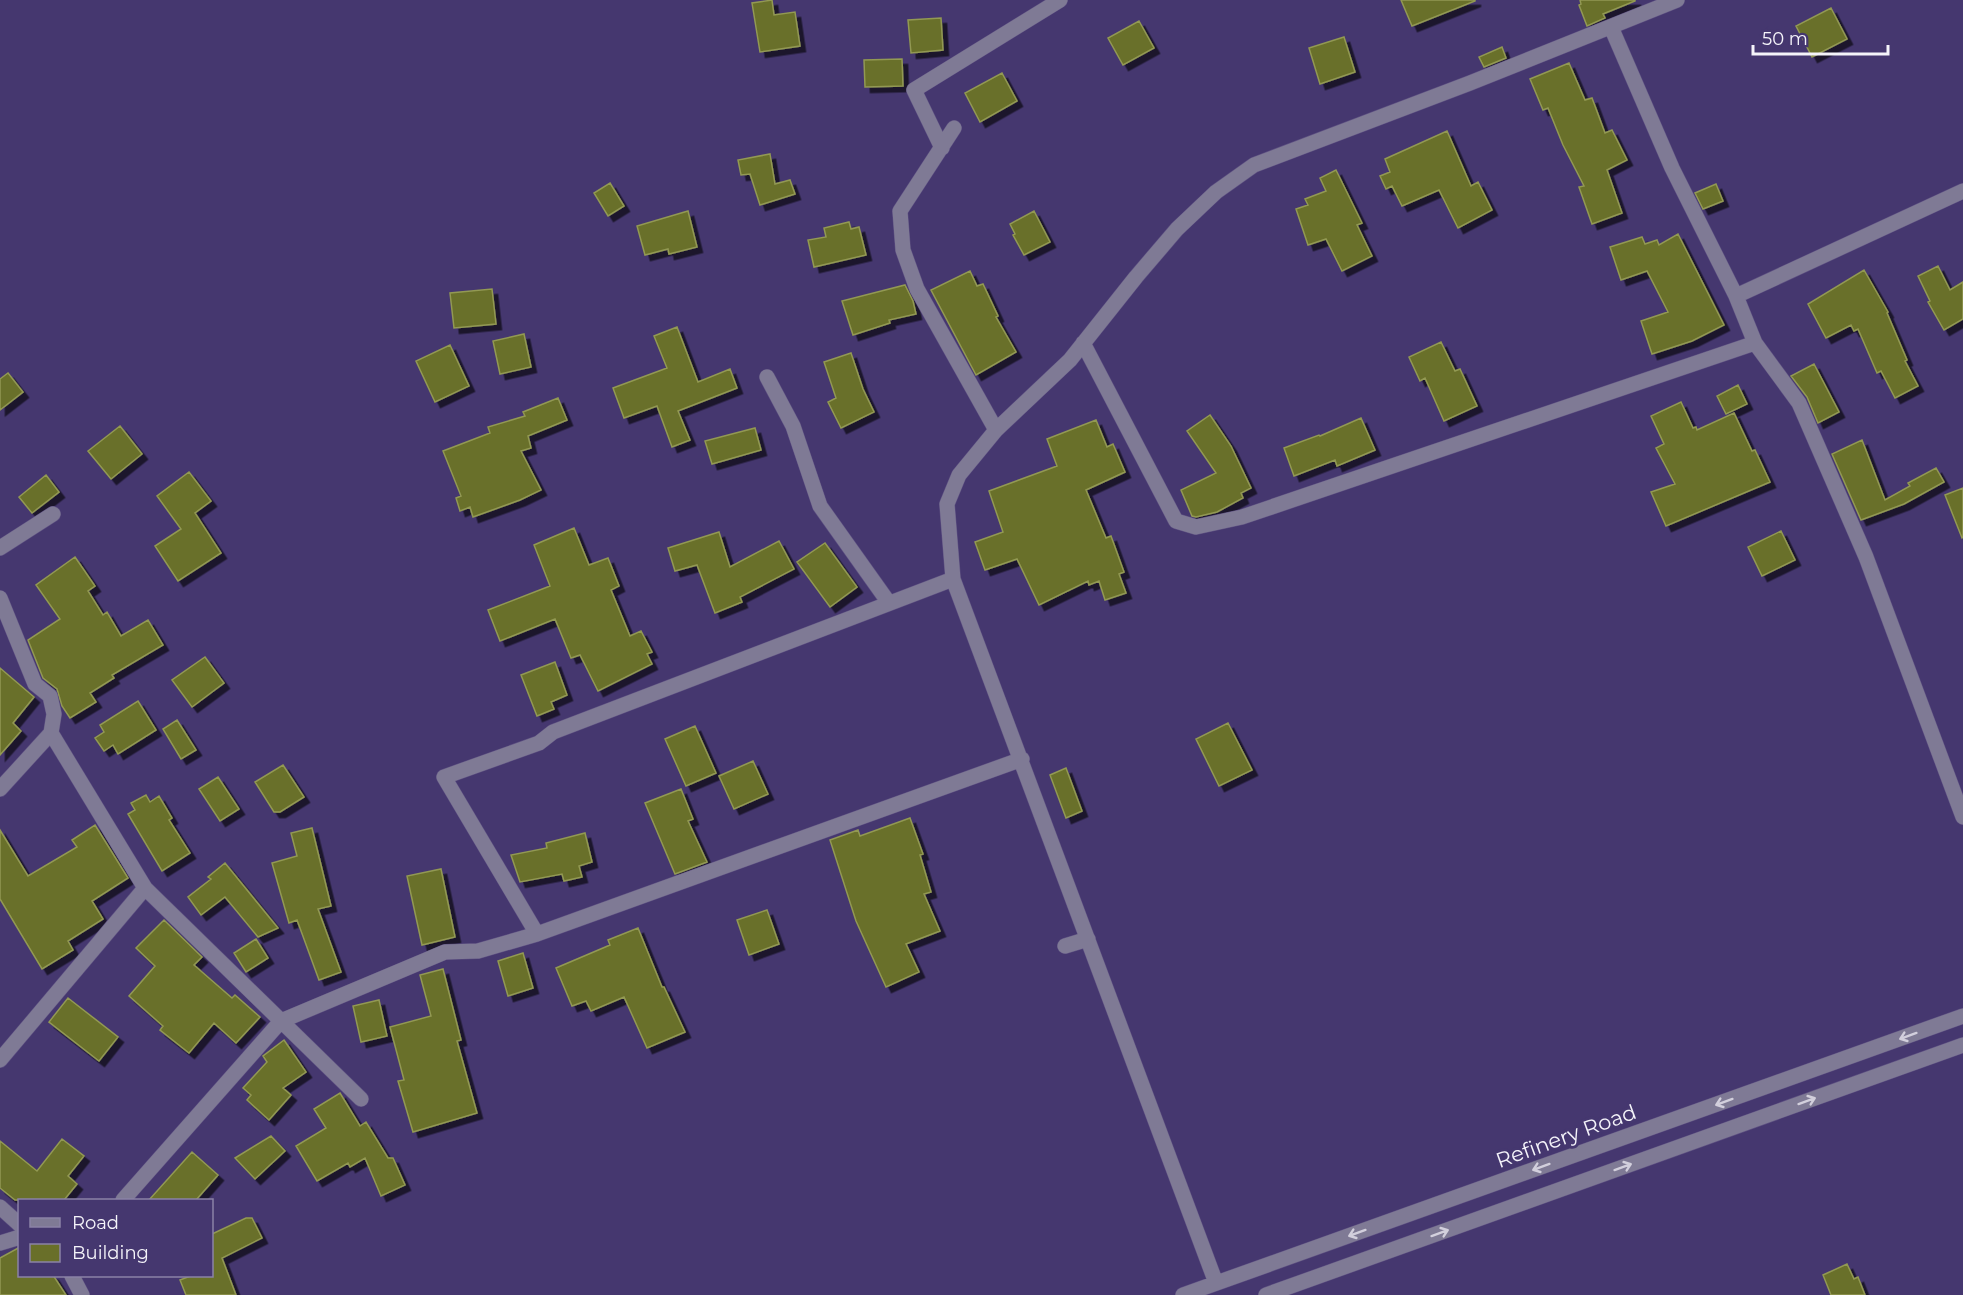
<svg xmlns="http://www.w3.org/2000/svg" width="1963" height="1295" font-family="Montserrat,sans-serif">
  <defs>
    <filter id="shadow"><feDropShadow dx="5.5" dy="5.5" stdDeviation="0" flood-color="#0009"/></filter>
  </defs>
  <rect width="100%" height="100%" fill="#45376f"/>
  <path fill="#696f29" stroke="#929953" stroke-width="1.5" filter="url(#shadow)" d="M772,0L774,15L795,12L800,46L760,52L752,3Z
    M1401,0H1475V1L1412,26Z
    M1580,0H1635V1L1603,14L1605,18L1587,26L1579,5L1581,4Z
    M1831,8L1847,39L1812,57L1796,26Z
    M941,18L943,50L911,53L908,20Z
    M1139,21L1154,48L1123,65L1108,38Z
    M1344,37L1355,72L1320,84L1309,48Z
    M1502,47L1506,58L1484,67L1479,57Z
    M902,59L903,86L865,87L864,60Z
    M1569,63L1585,100L1592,98L1605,133L1612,130L1627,160L1607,170L1622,213L1592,224L1579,187L1584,186L1563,145L1548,108L1543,110L1530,79Z
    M1002,73L1017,101L980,122L965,93Z
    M1447,131L1471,186L1478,182L1492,210L1458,228L1439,190L1402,206L1392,186L1386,189L1380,176L1390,172L1385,159Z
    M770,154L775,184L790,180L795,194L760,205L750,174L741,175L738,160Z
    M1336,170L1362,223L1357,225L1372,256L1342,271L1326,239L1308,245L1296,209L1308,205L1305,199L1326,191L1320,178Z
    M610,183L624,206L608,216L594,193Z
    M1716,184L1723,201L1703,209L1695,193Z
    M688,211L697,247L669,254L668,249L645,255L637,226Z
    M1034,211L1050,242L1024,255L1013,235L1015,234L1010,224Z
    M849,222L851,229L859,227L866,255L814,267L808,240L826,237L824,228Z
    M1678,234L1724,325L1692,341L1652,354L1641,321L1668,312L1647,271L1621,280L1610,247L1642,237L1645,244L1657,240L1659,245Z
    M1938,266L1950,290L1963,282V319L1944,330L1928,302L1930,301L1918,276Z
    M1864,270L1888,312L1887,313L1907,360L1905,361L1918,386L1895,398L1881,371L1877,373L1858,329L1854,331L1851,325L1826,338L1808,304Z
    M970,271L977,286L983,284L998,316L996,317L1016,352L976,375L931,290Z
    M905,285L913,301L916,314L889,320L890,323L853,335L842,301Z
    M492,289L496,324L454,328L450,293Z
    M677,327L698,382L730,369L737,388L678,411L690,440L672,447L657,406L624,418L613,388L667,368L654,336Z
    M524,334L531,367L500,374L493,341Z
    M1441,342L1455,371L1460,369L1477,406L1444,421L1425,378L1420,381L1409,357Z
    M450,345L469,386L435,402L416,361Z
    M851,353L863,389L874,412L841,428L828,402L836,398L824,362Z
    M1814,364L1839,412L1818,423L1807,397L1791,376Z
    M8,373L23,392L0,410V379Z
    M1738,385L1747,404L1726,414L1717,396Z
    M558,398L567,420L528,436L531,448L521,451L541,490L520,500L473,517L470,507L460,511L456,498L461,496L443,451L490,433L488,427L525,416L523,412Z
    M1681,402L1693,428L1696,427L1697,430L1734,413L1752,451L1755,450L1770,482L1666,526L1651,492L1675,484L1656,448L1664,444L1651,416Z
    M1210,415L1231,446L1251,488L1241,493L1243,498L1217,512L1196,517L1192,516L1181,490L1216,473L1187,431Z
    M1361,418L1375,450L1337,466L1335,460L1294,476L1284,448L1319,435L1320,436Z
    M1096,420L1107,447L1113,444L1125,472L1086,490L1106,538L1111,536L1124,572L1119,574L1126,593L1105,600L1099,581L1089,585L1088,581L1039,605L1017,559L985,570L975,542L1003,532L989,491L1057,466L1047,439Z
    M120,426L142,454L111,479L88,451Z
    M755,428L761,450L712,464L705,441Z
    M1862,440L1885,500L1910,486L1908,483L1936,468L1944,482L1904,504L1861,520L1832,454Z
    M189,472L211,501L195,513L221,553L178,581L155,546L181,529L157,496Z
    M46,475L59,492L32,513L19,497Z
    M1963,488V537L1962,538L1945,495Z
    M574,528L589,565L608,558L619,586L611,590L630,636L641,631L652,652L647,654L652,664L598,691L580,655L571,658L555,619L500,641L488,610L550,586L534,545Z
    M1781,531L1795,560L1762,576L1748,547Z
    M719,532L730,567L779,541L794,569L740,597L742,602L715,613L697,565L675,571L668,548Z
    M825,543L857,587L830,607L797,562Z
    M75,557L95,586L88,591L103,615L107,612L121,636L148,620L163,645L112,675L114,678L90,693L96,702L70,718L62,706L57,689L43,678L28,640L60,619L36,585Z
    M205,657L224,683L192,707L172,680Z
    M555,662L567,695L551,702L554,709L537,716L521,675Z
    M0,668L34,697L13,723L21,731L0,755Z
    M138,701L156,730L118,754L113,745L104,751L95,738L104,732L100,725Z
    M177,720L196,750L181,759L163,729Z
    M1228,723L1252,770L1219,786L1196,739Z
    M695,726L716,773L686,786L665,739Z
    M753,761L768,794L734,809L719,776Z
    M283,765L304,797L280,812H274L255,782Z
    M1066,768L1082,811L1066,818L1050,775Z
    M218,777L239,809L220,821L199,789Z
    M681,789L693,819L688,821L707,862L675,874L645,803Z
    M146,795L150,802L159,796L172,818L169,820L190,853L162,871L128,814L135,810L131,803Z
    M910,818L923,854L920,855L931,892L924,894L940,931L906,944L919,972L886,987L856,921L830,840L858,830L860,836Z
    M95,825L128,878L92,901L103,919L68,941L73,950L42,969L0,899V830L28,876L77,847L72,840Z
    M312,828L331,906L318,909L341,972L319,980L297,920L289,923L272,863L297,856L291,833Z
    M585,833L592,862L579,866L582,877L564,881L562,874L520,882L511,855L547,848L546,843Z
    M225,863L278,928L258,937L225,897L201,915L188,897L211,879L208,877Z
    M441,869L455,937L422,945L407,876Z
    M767,910L779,944L749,955L737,920Z
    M164,920L202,957L194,965L232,998L235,995L260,1017L236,1043L214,1023L189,1053L160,1030L163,1026L129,996L155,966L136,948Z
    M638,928L662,987H664L685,1032L647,1048L624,997L591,1011L586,1001L572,1006L556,968L610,945L608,940Z
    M256,939L268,958L246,972L234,953Z
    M523,953L533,988L508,996L498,961Z
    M443,969L461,1040L457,1041L477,1113L413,1132L398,1081L404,1080L390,1027L431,1016L420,975Z
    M68,998L118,1037L99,1061L49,1022Z
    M379,1000L387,1036L361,1042L353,1006Z
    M284,1040L306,1072L283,1088L291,1095L269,1120L247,1100L251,1095L243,1088L267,1062L263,1056Z
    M340,1093L360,1126L366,1122L388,1158H393L405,1185L381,1196L365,1158L350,1167L348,1163L317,1181L296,1146L326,1128L314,1109Z
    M271,1136L285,1151L255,1179L235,1158Z
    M62,1139L84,1156L68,1176L77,1184L64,1200H15L0,1188V1141L37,1171Z
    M192,1152L218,1175L196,1200H149Z
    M246,1218H252L262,1238L222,1258L236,1295H186L180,1280L193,1275H212V1234Z
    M20,1247V1275H53L66,1295H0V1258Z
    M1847,1264L1854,1279L1858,1277L1865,1295H1831L1823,1275Z"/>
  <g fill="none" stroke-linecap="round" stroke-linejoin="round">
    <defs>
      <path id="minor" d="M1611,27L1672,168L1736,296L1755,343L1799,403L1866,557L1963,817
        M954,128L900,211L903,250L917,289L996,430
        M942,148L914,90L1060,0
        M1736,296L1963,191
        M1083,343L1176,521L1196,527L1242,517L1755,343
        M767,377L793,426L820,506L889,603
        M0,548L53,514
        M0,598L35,684L50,696L54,714L51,733L0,789
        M51,733L145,888L361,1099
        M537,934L444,777L539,743L553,732L953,579
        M1065,946L1088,939
        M0,1060L145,888
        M123,1200L281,1021L445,952L478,951L537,934L1022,759
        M0,1207L20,1225
        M0,1243L20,1237
        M72,1276L82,1295
        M1216,1283L953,579L947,504L959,475L996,430L1070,360L1136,277L1177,229L1216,192L1254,165L1470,83L1677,0
        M1183,1295L1963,1016
        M1266,1295L1963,1045"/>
    </defs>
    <use href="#minor" stroke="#5e5182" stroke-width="16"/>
    <use href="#minor" stroke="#7f7a95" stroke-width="15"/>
  </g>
  <defs><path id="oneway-shaft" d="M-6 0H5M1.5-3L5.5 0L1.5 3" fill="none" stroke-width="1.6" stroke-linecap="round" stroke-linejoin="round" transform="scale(1.5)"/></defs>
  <g stroke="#d2cfdc">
    <use href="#oneway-shaft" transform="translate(1908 1036) rotate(160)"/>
    <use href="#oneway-shaft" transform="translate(1807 1101) rotate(-20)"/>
    <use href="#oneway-shaft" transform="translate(1724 1102) rotate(160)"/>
    <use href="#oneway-shaft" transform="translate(1541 1167) rotate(160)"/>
    <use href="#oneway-shaft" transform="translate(1623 1167) rotate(-20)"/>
    <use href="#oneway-shaft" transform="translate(1357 1233) rotate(160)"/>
    <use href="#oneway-shaft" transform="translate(1440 1233) rotate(-20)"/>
  </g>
  <g text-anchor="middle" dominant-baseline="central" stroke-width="6" stroke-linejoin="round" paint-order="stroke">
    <g font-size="21" fill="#f5f4fa" stroke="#45376f">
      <text transform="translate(1566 1136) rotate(-20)">Refinery Road</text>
    </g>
  </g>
  <rect x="18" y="1199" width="195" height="78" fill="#45376f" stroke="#8b83a7" stroke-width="1.5"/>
  <rect x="30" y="1218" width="30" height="9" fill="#7f7a95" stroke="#8b83a7" stroke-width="1.5"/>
  <text x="72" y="1229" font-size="18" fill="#f5f4fa">Road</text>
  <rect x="30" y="1244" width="30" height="18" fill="#696f29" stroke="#8b83a7" stroke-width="1.5"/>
  <text x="72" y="1259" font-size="18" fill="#f5f4fa">Building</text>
  <path d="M1753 45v9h135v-9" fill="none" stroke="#f5f4fa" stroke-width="3"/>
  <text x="1762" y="45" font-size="18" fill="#f5f4fa" stroke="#45376f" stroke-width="4.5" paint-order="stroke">50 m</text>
</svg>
